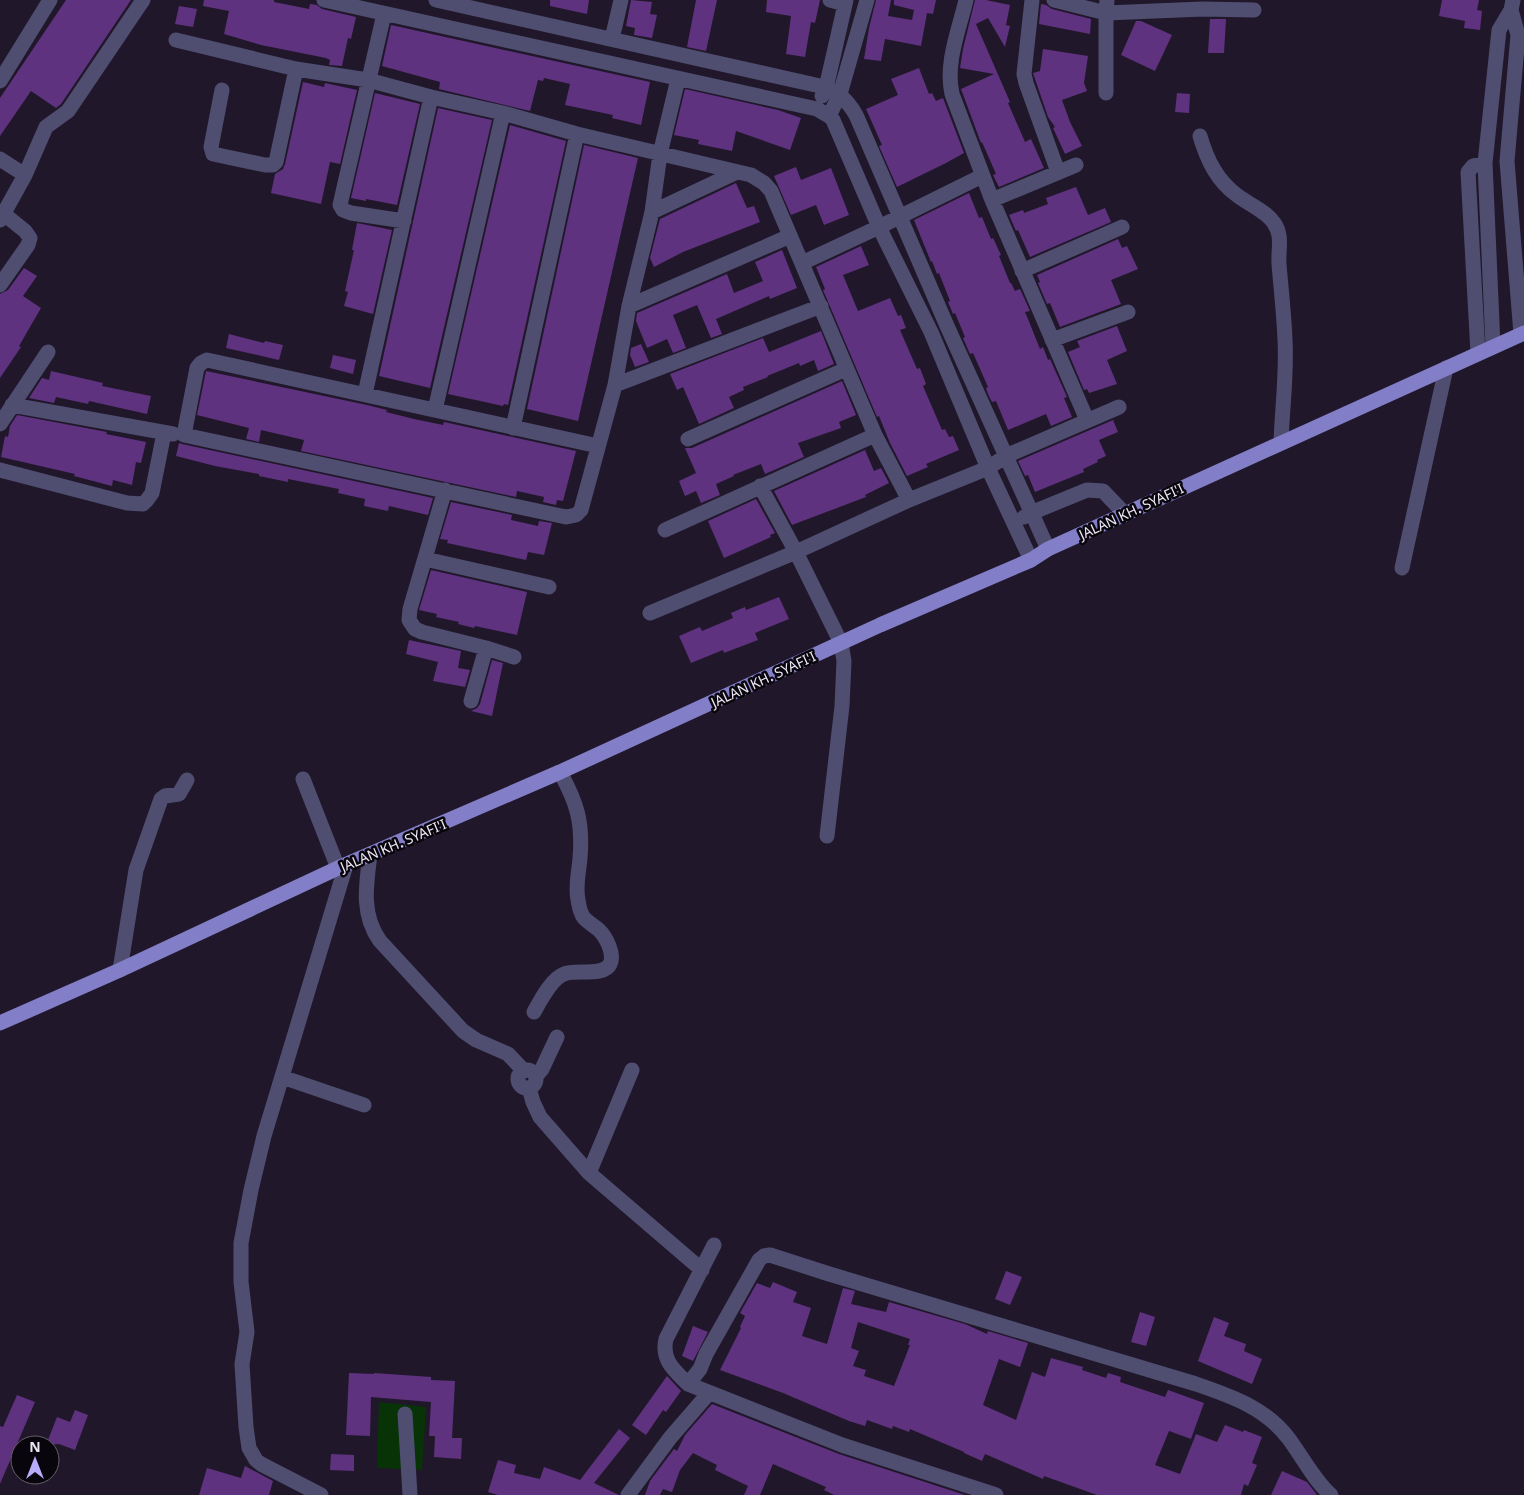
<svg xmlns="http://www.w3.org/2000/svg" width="1524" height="1495" font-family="'Noto Sans',sans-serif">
  <rect width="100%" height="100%" fill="#21172a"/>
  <path fill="#083306" d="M379,1402L426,1407L422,1470L377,1468Z"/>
  <path fill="#5e327f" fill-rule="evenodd" d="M66,0H131L61,104L56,108L31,91L0,136V98Z
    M204,0H274V2L309,9L310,4L317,5L322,9L356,17L351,39L348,38L342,66L329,65L330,60L326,58L261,45L224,34L229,11L203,6Z
    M550,0H589L587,14L550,6Z
    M631,0L652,2L650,14L657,15L652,38L634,35L635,28L626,26Z
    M696,0H717L706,51L687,47Z
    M767,0H820L815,23L811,22L805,57L786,54L791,16L766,12Z
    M876,0H891L888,16L912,20L914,10L894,5V0H936L933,14L927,13L921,46L885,39L881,61L864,59L869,28Z
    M975,0H986L1010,5L1006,25L1010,26L1005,47L988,18L976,24L1010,102L1008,103L1025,142L1031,139L1044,168L999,187L993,175L996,174L982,142L981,143L961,89L994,74L960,68L963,49Z
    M1442,0H1479L1477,10L1482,11L1480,30L1464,28L1465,21L1439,16Z
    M1041,4L1046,5L1052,9L1091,19L1090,34L1039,24Z
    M179,6L197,9L193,27L175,24Z
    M1210,19H1226L1224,53H1208Z
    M1136,21H1141L1172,35L1155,71L1121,55Z
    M391,25L650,82L641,125L612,118L613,115L565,105L570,84L544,78L543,81L538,80L530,111L439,89L440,82L382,66Z
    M1043,49L1088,56L1084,83L1087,91L1062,100L1070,122L1082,146L1065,154L1053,128L1055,127L1048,117L1033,73L1040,71Z
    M919,68L929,94L932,93L936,101L943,98L964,153L946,163L897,187L879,146L882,145L866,109L898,95L891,79Z
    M303,82L324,87L325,83L357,90L340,164L330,162L321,204L271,193L275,174L283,169L285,164Z
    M685,89L778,110L801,118L790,150L736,131L732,151L698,144L699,140L674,135Z
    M375,93L420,104L397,205L366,199V201L351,198Z
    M1177,93L1190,94L1189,113L1175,112Z
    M438,108L492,120L430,388L379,376Z
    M510,125L566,141L508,405L504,404L503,406L448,394Z
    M584,145L638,158L578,421L527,409Z
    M796,167L801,180L831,168L849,215L824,225L816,205L791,215L774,176Z
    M736,183L747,208L754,206L760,222L683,252L654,267L650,258L660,219Z
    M1076,187L1088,215L1105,208L1111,222L1030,257L1018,230L1016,231L1009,215L1023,210L1024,213L1048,204L1046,198Z
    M969,193L979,218L982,217L991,239L993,238L1001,255L999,256L1010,283H1011L1015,291L1020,289L1030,311L1025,312L1028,319L1040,349L1043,347L1048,360L1050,359L1067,397L1064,398L1072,417L1051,426L1046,414L1008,430L996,401L992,402L988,394L986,388L988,387L973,353L970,354L963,338L965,337L955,313L953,314L948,302L950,301L939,273L937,274L932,261L931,262L914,220Z
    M357,223L392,230L373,314L344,306L348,292L345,291L354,250H352Z
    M1118,239L1122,248L1127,246L1138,269L1111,280L1121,304L1060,327L1050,303L1047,304L1038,283L1040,282L1037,275Z
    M861,246L869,265L843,275L858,311L890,298L898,316L901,315L906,328L900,330L917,369L920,368L926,384L923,386L942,430L945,429L949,437L953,436L959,450L926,464L928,467L907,476L890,443L879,416L877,417L823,290L825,289L816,267Z
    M782,250L797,288L770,299L769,296L716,319L722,334L711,338L697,305L673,315L686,348L673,353L667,339L647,348L636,321L637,313L727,274L734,293L763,281L755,262Z
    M24,268L37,276L23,296L41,308L19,346L21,347L0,378V294L8,290Z
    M1117,326L1127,351L1107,360L1117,384L1089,393L1087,389L1084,390L1068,352L1080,347L1077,341Z
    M821,331L834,364L818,371L814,360L800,366L799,363L767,376L768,377L743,387L744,390L729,397L734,408L699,424L683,387L677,390L670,374L763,338L769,352Z
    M229,334L264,343L265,341L283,345L279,360L226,348Z
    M641,344L649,362L635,367L630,355L631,348Z
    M333,355L356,360L353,374L330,368Z
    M51,371L103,383L102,386L151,396L147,414L89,401L88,404L56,397L54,403L29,398L42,378L49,380Z
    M206,371L367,405L387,410L386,412L414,419L443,425L444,422L576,451L563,501L557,500L556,505L543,502L544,497L517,491L516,497L301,451L304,440L261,430L259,442L246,439L249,428L197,415Z
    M842,381L856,415L839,422L841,428L798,443L804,457L765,474L761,464L733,475L734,476L716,484L720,495L701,503L696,491L685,496L679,481L696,473L685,448H692Z
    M17,415L107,432L106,434L146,442L141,463L136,462L132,485L113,480L112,486L74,476L75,474L1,457L5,436L8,437L10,426Z
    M1113,420L1118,432L1099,440L1106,456L1097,460L1098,462L1083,469L1084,472L1035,492L1028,475L1025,476L1018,461Z
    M179,443L182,444L433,498L428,515L389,506L388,511L364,506L365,499L338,493L339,489L288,479V482L259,476V474L215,466L176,456Z
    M865,450L874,471L881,468L889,483L865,495L866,497L792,525L774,491Z
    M756,499L775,533L770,535L771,537L724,558L708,521Z
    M451,502L512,515L511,520L538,526L539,521L552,523L544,555L528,552L526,560L447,543L448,540L440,539Z
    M431,570L527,592L517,635L475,626L474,628L458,624L459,622L436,617L437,614L419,610Z
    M779,597L789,619L755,633L758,640L724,653L723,650L691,663L679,636L700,627L702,631L733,618L731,613L745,607L746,610Z
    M409,640L461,651L458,668L470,670L465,687L433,681L438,662L406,654Z
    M492,660L503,663L492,716L471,711L477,708L480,704Z
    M1006,1271L1022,1277L1010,1305L995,1299Z
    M773,1282L797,1292L793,1302L811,1308L802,1336L827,1344L843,1288L855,1291L851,1304L886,1312L889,1302L965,1324L987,1334L988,1331L1028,1343L1020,1367L999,1359L983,1405L1016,1420L1032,1372L1045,1377L1051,1358L1083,1367L1082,1370L1106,1378L1108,1373L1121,1377L1120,1382L1165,1397L1168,1390L1204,1403L1191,1439L1169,1431L1155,1465L1180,1474L1196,1434L1217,1442L1225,1425L1243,1432L1244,1430L1262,1437L1252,1463L1257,1465L1248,1486L1244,1484L1241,1495H1097L1044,1476L1043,1479L985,1454L982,1461L964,1453V1452L910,1429L909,1432L893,1426L892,1429L867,1420L865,1426L849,1421L783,1393L720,1370L741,1328L740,1327L745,1316L740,1313L757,1283L770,1288ZM858,1322L910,1339L908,1345H910L894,1386L864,1376L866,1370L853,1366L859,1351L851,1348Z
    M1140,1312L1155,1317L1146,1346L1131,1342Z
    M1214,1317L1229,1323L1224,1336L1246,1344L1244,1351L1262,1359L1252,1384L1198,1361Z
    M693,1326L708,1332L693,1361L682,1356Z
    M349,1373L374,1374V1373L431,1377V1380L455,1381L452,1438H462L461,1459L434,1457L435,1436H429L431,1402L371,1397L370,1436L346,1435Z
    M667,1376L681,1391L666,1412L663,1410L646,1435L632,1425Z
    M17,1395L35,1402L0,1484V1426L3,1427Z
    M712,1404L839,1454L965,1495H834L824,1490L826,1487L773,1464L760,1495H744L748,1486L715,1470L717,1465L693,1453L680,1470L672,1492L663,1489L660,1495H645L650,1481L674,1449L677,1451L685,1435Z
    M75,1410L88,1415L75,1450L59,1444L46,1445L57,1417L70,1422Z
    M619,1429L630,1438L594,1483L619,1495H498L488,1492L498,1460L516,1465L514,1473L540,1479L544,1467L580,1480Z
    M331,1454L354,1455V1471L330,1470Z
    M245,1466L273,1481L269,1495H199L207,1468L241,1478Z
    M1282,1471L1307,1482L1317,1495H1271Z"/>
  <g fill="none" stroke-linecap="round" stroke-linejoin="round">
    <path stroke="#4f4e71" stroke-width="15" d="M324,0L817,109L829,116L833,120L879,227L931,332L988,468L1031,560
      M436,0L820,86C839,93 846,98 856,115L947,326L1048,549
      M830,0L845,4
      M966,0C959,30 945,63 952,94L992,200L1087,420
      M1032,0L1024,74L1026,83L1058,172
      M1054,0L1106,13L1203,9L1254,10
      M1511,10L1518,35L1507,161L1521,334
      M384,14L340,205L343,210L351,213L404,221
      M612,39L621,0
      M176,40L296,69L368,80L431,97L503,113L577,134L751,175L764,183L771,191L875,435L909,500
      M0,81L50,0
      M222,90L211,147L213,154L265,165H273L276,162L296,69
      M1106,93V13L1107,0
      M822,96L826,88L846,0
      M829,116L840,94L867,0
      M1200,136C1207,160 1217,181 1238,196C1250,205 1266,211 1274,223C1283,236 1278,249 1279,264C1281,289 1284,314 1285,340C1287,374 1282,409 1281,443
      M0,159L25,175
      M992,200L1076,165
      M652,212L737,172
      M0,220L25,175L46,127L68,111L143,0
      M802,263L879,227L982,176
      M1022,271L1122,227
      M0,285L28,245L30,238L25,231L4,214
      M629,306L790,236
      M1052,340L1128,312
      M1493,346L1485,163L1499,30L1511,10L1513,0
      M1478,353L1468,172L1473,166L1485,163
      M615,385L821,306
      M365,394L431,97
      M12,405L173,434
      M435,410L503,113
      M0,424L48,352
      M513,428L577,134
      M688,439L846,369
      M598,446L207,360L201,363L197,368L184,435L566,517L576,515L581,510L615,385L629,306L652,212L660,154L678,79
      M0,470L127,503L143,504L147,500L152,493L164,433
      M760,486L796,552L841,643L844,661L842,706L827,836
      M445,490L410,609L409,620L415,629L422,632L486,648L514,657
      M1024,517L1031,513L1087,490L1103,491L1125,514
      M665,530L875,435
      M425,559L549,587
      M1402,568L1446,368
      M650,613L796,552L909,500L988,468L1006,456L1119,407
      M471,701L486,648
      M303,779L338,868
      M370,855C366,885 361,915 380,941L463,1031L476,1040L508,1054L524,1071
      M120,970L136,870L161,799L165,796L179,794L187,780
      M534,1012C540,1001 552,978 564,974C575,969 604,977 610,964C615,954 606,937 599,930C594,926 588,922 584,918C580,913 579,906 578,900C575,886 579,872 580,858C583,822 577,803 560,772
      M518 1079a9 9 0 1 1 18 0a9 9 0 1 1-18 0Z
      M536,1076L542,1069L557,1037
      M282,1077L364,1105
      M529,1088L533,1102L540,1117L589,1173L702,1270
      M589,1173L632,1070
      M714,1245L666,1339C661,1360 674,1370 688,1384L842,1445L996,1495
      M688,1384L700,1369L706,1354L759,1260L764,1256L770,1255L826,1273L1196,1384C1231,1396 1266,1408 1289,1439C1301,1455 1316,1483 1331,1495
      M405,1414L410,1495
      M321,1495L261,1464L256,1460L249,1448L246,1427L242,1364L247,1332L241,1282V1243L251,1190L264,1136L346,865
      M628,1495L670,1438L709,1393"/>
    <path stroke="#827fc8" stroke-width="15" d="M0,1023L120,970L338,868L560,772L880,625L1031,560L1048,549L1524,333"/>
  </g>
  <g text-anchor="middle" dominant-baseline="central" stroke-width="5" stroke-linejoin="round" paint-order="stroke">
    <g font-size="14" fill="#ede6f4" stroke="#08050c">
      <text transform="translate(1131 511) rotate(-25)">JALAN KH. SYAFI'I</text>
      <text transform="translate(763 679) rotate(-25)">JALAN KH. SYAFI'I</text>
      <text transform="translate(393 845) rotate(-23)">JALAN KH. SYAFI'I</text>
    </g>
  </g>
  <g transform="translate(35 1460)"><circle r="24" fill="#08050c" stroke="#645f69"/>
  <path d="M0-4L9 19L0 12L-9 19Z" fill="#b6acf8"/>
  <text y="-8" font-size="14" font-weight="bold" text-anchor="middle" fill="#ede6f4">N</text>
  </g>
</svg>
